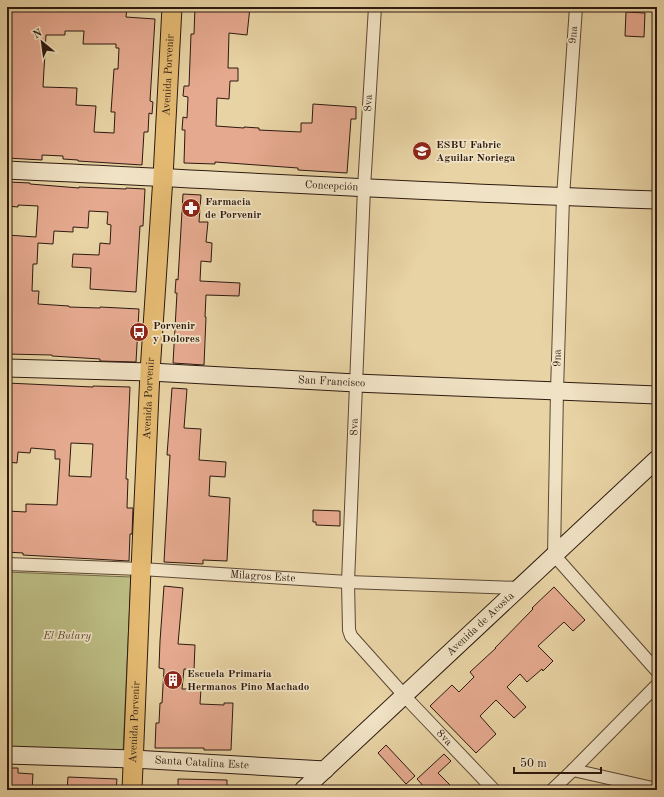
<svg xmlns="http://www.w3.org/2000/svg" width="664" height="797" font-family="'Old Standard TT',serif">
  <rect width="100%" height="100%" fill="#e8d3a4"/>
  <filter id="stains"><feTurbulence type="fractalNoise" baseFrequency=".005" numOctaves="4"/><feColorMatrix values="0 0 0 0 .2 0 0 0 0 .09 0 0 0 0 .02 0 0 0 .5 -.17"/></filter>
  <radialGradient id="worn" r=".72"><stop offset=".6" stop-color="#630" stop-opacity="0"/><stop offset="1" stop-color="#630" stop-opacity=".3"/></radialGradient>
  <path fill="#bbbb82" stroke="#746a48" d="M7,572L131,577L123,752L7,747Z"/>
  <path fill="#e5a98f" stroke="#2d1a0f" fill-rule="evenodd" d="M7,7H127L126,17L155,19L150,101L153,102L152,114L149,113L148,132H144L142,165L78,161V160L63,159V156L42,155V160L7,158ZM65,31H84L83,44H116V48H119L118,69H114L111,112H115L114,133L94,132L96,106L76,105L77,88L43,87L46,35H65Z
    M195,7H250L247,35L229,33L228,68H238V81H230L229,99L217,98L216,126L244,128V127L259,128V130L301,132V123H312L313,104L356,107V119H351L347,173L298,170V168L257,165L215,162V164L184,163L185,130H182L183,117L187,118L188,97L183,96L184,86H189L191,34H194Z
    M626,12L645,13L644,37L625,36Z
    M9,182L30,183V184L79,188V187L126,189V188L145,189L143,226H140L136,292L90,289L91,268L72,267L73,254L99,255L100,243L110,244L111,225L107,224L108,212L89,211L88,228L73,227V232L54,231L53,244L38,243L37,264H33L32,291H39L38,304L69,306V307L100,308V307L139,309L136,362L100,361V359L52,356V355L7,354L9,289L7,288V235L36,237L38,206L18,205V207L7,206Z
    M183,194L201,195L199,222H208L206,242L212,243L211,262L201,261L200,281L240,283L239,296L206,295L205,317H206L204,365L173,363L177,293H175L176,279L178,280Z
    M7,383L93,387V386L130,387L126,479H128L127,508H133L132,534H130L129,561L23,555V553L7,552V511L26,512V504L57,505L60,459H55V450L31,448L30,453L18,452L17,463L7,462ZM71,443L93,444L91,477L69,476Z
    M172,388L187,389L184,428L201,429L199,460L226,462L225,477L210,476L209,496L230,498L227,561L203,560V564L164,562L170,455H167Z
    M313,510L340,511V526L316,525V522H313Z
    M164,586L183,588L178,644L195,645L194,670L184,669L182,689H201L200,704L224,705V703H233L231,750H204V748H155L156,723H159L160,703H162L164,669L159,668L160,641Z
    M554,587L585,620L573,631L564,622L538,646L553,661L543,671L542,669L527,682L520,674L507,687L526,707L514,718L496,700L480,716L496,734L476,753L430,706L452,685L459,692L474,677L470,672L496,648H495L533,609L532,608Z
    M386,745L415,776L406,784L378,753Z
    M444,754L451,761L438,773L455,790H427L417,779Z
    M8,768H18V773L33,774L32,790H7Z
    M68,777L117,779L116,790H67Z
    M178,779L227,780V790H178Z"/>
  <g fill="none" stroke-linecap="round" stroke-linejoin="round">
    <defs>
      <g id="street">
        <path id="s1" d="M375,7L364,188L348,582L349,630L351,636L411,703L494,790"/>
        <path d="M576,7L563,197L557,391L554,555L657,671"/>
        <path id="s2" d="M7,564L141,569L348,582L519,588"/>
        <path d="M573,770L657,789"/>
        <path d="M552,790L573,770L657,685"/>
      </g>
      <g id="secondary">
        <path id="s3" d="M7,170C224,180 440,193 657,200"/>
        <path id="s4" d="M7,368L150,372L356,383L657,395"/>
        <path id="s5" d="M7,755L133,759L325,770"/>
        <path id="s6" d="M303,790L657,459"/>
      </g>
      <g id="primary">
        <path id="s7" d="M132,790L141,569L150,372L163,177L172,7"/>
      </g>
    </defs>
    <use href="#street" stroke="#5c4834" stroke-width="14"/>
    <use href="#secondary" stroke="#2d1a0f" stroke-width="19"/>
    <use href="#primary" stroke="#2d1a0f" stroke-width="21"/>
    <use href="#street" stroke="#f0e2c4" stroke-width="12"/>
    <use href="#secondary" stroke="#f0e2c4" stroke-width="17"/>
    <use href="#primary" stroke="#e4ba72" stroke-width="19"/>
  </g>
  <defs>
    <symbol id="school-disc" viewBox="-11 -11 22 22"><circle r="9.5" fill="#8f2418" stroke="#f0e2c4"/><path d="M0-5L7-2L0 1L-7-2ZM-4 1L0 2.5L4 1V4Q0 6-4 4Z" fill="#fff"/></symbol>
    <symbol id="pharmacy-disc" viewBox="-11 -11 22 22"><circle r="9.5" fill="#8f2418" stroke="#f0e2c4"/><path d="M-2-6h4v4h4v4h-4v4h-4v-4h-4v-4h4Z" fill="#fff"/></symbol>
    <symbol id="bus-disc" viewBox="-11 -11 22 22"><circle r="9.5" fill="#8f2418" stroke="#f0e2c4"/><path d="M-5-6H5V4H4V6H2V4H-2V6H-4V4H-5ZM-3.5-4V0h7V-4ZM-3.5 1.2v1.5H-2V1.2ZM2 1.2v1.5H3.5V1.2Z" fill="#fff"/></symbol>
    <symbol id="building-disc" viewBox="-11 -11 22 22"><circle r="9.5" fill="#8f2418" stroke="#f0e2c4"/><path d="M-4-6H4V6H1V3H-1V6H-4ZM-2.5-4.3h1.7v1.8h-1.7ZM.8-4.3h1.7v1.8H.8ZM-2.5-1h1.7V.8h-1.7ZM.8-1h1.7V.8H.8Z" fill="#fff"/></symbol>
  </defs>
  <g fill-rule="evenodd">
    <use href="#school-disc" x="411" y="140" width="22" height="22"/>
    <use href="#pharmacy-disc" x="180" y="197" width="22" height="22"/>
    <use href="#bus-disc" x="128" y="321" width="22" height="22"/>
    <use href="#building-disc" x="162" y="669" width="22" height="22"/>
  </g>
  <g text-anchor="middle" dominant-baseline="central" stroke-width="3.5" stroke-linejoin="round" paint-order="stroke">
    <g font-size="11" fill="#2d1a0f" stroke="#f0e2c4">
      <text transform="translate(574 35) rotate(-86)">9na</text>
      <text stroke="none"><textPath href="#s7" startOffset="716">Avenida Porvenir</textPath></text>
      <text transform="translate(369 103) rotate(-87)">8va</text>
      <text stroke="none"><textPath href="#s3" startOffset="325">Concepción</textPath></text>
      <text transform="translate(558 358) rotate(-88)">9na</text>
      <text stroke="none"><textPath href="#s4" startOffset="325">San Francisco</textPath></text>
      <text stroke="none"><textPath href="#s7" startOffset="392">Avenida Porvenir</textPath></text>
      <text transform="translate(355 427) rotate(-88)">8va</text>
      <text stroke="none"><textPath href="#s2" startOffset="256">Milagros Este</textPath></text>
      <text stroke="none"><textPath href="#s6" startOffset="243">Avenida de Acosta</textPath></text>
      <text stroke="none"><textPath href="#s7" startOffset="68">Avenida Porvenir</textPath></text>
      <text stroke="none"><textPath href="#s1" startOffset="768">8va</textPath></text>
      <text stroke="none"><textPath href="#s5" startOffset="195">Santa Catalina Este</textPath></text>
    </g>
    <g font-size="11" font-weight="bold" fill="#2d1a0f" stroke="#f0e2c4" text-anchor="start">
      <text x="436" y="145">ESBU Fabric<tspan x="436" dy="13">Aguilar Noriega</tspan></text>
      <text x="205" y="202">Farmacia<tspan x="205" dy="13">de Porvenir</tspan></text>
      <text x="153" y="326">Porvenir<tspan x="153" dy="13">y Dolores</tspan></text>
      <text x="187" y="674">Escuela Primaria<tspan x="187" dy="13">Hermanos Pino Machado</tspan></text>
    </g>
    <g font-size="11" font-style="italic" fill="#584a32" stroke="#f0e2c4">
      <text x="67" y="636">El Butary</text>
    </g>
  </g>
  <rect width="664" height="797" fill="none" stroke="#e8d3a4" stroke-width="24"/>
  <rect x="8" y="8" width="648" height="781" fill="none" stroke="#2d1a0f" stroke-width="2"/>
  <rect x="12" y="12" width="640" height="773" fill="none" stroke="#2d1a0f"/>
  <g transform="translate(42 42) rotate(331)" stroke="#f0e2c4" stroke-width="3" paint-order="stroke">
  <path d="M0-3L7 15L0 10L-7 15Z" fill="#2d1a0f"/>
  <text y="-6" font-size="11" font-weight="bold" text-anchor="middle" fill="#2d1a0f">N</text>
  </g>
  <path d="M514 767v6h87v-6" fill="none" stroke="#2d1a0f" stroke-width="2"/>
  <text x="520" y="767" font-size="12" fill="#2d1a0f" stroke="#f0e2c4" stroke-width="3" paint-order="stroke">50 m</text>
  <rect width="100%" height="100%" filter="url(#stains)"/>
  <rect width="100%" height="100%" fill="url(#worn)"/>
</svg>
